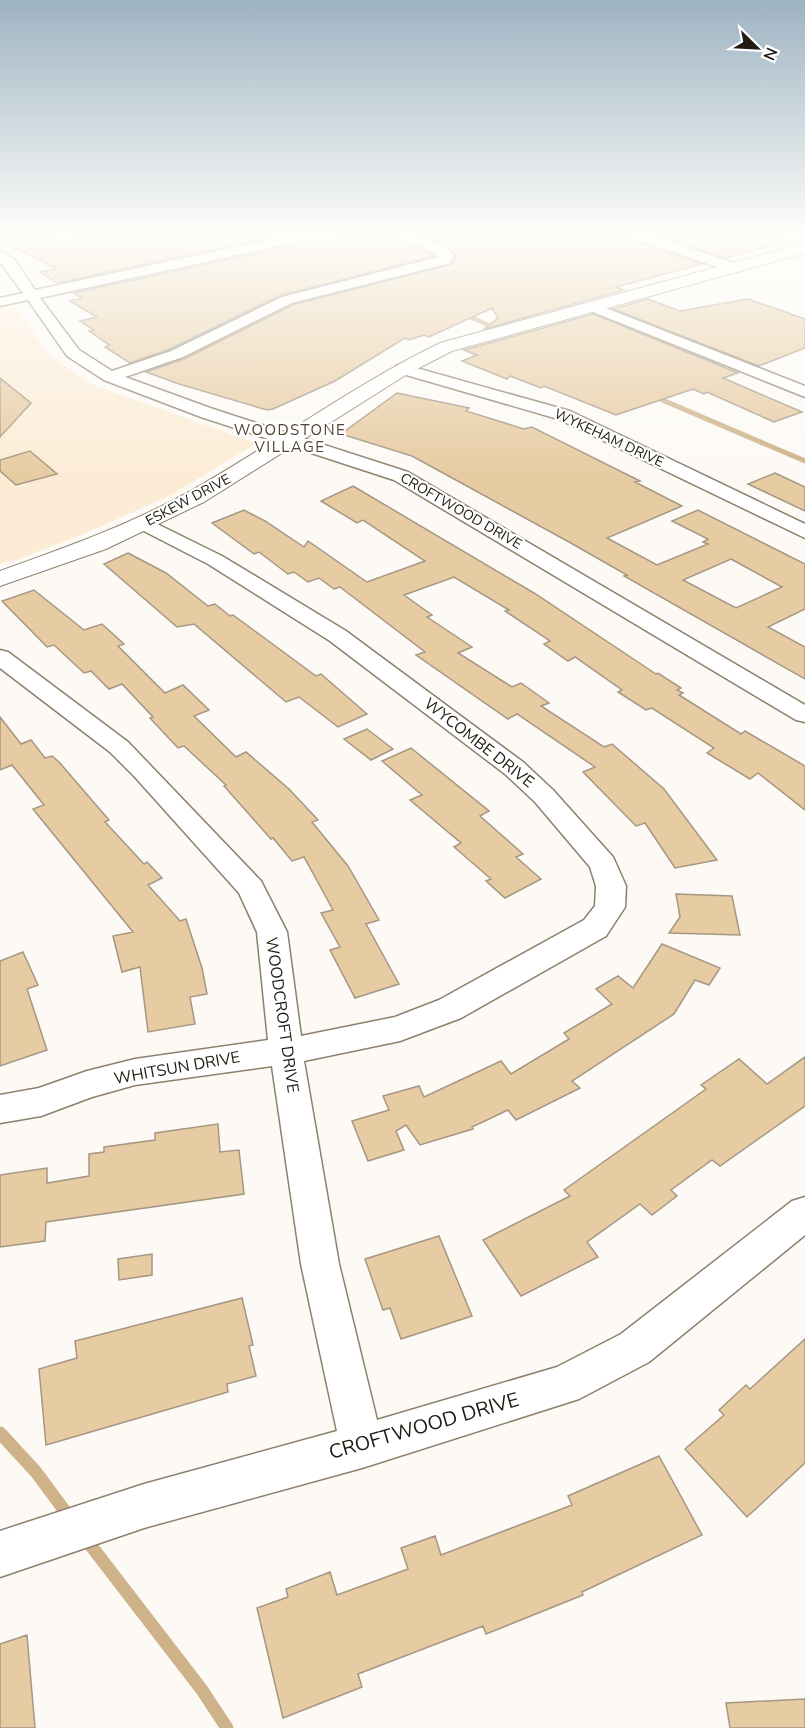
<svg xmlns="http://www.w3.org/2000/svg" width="805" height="1728" font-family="'Nunito Sans',sans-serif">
  <rect width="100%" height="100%" fill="#fdfaf5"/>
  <path fill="#fcecd6" d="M15,306L49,355L93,385L257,443L173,494L98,528L19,559L0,564V309Z"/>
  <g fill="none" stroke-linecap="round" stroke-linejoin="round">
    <path stroke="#ceb28a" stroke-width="4.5" d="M463,314L489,325"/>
    <path stroke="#ceb28a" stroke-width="5" d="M653,396L805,461"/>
    <path stroke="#ceb28a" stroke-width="13" d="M0,1433L36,1472L70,1518
      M85,1538L202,1690L227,1728"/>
  </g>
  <path fill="#e7cba2" stroke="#a59783" stroke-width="1.5" fill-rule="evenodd" d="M0,235H42L55,237L64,245L74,235H253L262,239L57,283L40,272L57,269L0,240Z
    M353,235H393L435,256L281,295L170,349L130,363L105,347L109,345L89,331L94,330L80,321L97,317L70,301L82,298L74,293L281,248L285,249Z
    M418,235H629L631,240L702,264L616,287L624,290L484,329L498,318L492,308L429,337L424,335L409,340L405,338L335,381L273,409L267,410L179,384L146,372L184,359L293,305L452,264L456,255L450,248L435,240Z
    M657,235H785V242L725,258Z
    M648,299L680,311L748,299L805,319V348L759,366L613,309Z
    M593,314L738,373L723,378L802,412L774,422L707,392L704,394L693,389L616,415L544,386L541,388L510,376L507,379L462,361L477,355L464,350Z
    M0,378L31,403L0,437Z
    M397,393L469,408L466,411L524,429L532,427L640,481L635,482L682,506L607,538L657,565L708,544L703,542L708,539L672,521L698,510L805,564V609L768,627L805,647V679L624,576L627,575L569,542L412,456L341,434ZM731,559L782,587L736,608L683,580Z
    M30,451L57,474L16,485L0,471V460Z
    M775,473L805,487V511L748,484Z
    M353,486L534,593L656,674L658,673L681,688L677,690L683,693L679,695L741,734L745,731L805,766V810L758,773L750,779L707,753L714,748L652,708L646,710L618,692L622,690L575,657L568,661L544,644L550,641L505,611L509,610L454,577L404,595L432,615L427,617L472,647L458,653L512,687L521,683L549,703L541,706L604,747L612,744L664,789L717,860L675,868L645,823L636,826L583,772L595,767L517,714L508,719L416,655L425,652L340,587L334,589L319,578L308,582L294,572L288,574L259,552L254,554L212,523L244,510L265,521L304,547L308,541L367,582L425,561L363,520L357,523L321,501Z
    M128,553L166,573L208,606L215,604L230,616L233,615L316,676L321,674L367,714L338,727L299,697L286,702L194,624L177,627L104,564Z
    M34,590L84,630L102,624L124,644L118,646L165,693L183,685L209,710L194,716L236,757L246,752L289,789L318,820L312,822L348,866L379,920L366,924L399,984L355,998L330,950L340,947L321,913L333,910L304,857L292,861L273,838L271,839L224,786L226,785L184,746L178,748L150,718L153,717L122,684L109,689L91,671L84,673L54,645L47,647L2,601Z
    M0,717L21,744L31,740L45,758L52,756L59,762L109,820L105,822L144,864L147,862L162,878L148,885L180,921L186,919L202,968L207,994L190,997L195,1024L148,1032L140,967L122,972L113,936L133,932L33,809L44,805L12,765L0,770Z
    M367,729L393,749L371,760L344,739Z
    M411,748L489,811L480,816L523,854L516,857L541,879L505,898L486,881L491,879L454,847L461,843L410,800L422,795L382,761Z
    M676,894L732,896L740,935L669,933L680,917Z
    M662,944L720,968L709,985L695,980L674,1014L572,1081L580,1088L516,1120L508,1110L472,1127L473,1129L420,1145L406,1125L396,1131L404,1150L368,1161L352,1121L389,1110L383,1096L419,1086L424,1097L501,1061L511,1074L569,1039L564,1033L612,1004L596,989L618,976L633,988Z
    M23,952L38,985L27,989L47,1050L0,1066V961Z
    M805,1057V1106L720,1166L712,1160L671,1190L677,1196L652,1215L640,1204L587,1242L598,1257L521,1296L483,1240L570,1196L564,1190L706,1089L701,1085L739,1059L767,1084Z
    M218,1124L220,1152L239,1150L244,1194L46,1222L45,1241L0,1247V1175L47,1168V1183L89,1176V1154L104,1152V1147L155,1140V1133Z
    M439,1236L472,1316L401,1339L390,1308L383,1310L365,1259Z
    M152,1254V1275L119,1280L118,1259Z
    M242,1298L253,1345L249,1346L256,1376L227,1384L228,1392L46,1445L39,1369L77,1358L75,1341Z
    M805,1339V1463L747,1517L685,1449L724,1415L719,1410L746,1385L750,1389Z
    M659,1456L702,1535L582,1592L583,1595L486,1634L483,1626L358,1674L362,1687L283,1718L257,1608L288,1597L286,1589L330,1572L337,1595L408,1569L401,1548L435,1536L441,1555L572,1505L568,1496Z
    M27,1635L35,1728H0V1644Z
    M805,1699V1728H730L726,1703Z"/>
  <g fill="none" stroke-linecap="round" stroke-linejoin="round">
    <defs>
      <path id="street" d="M292,235H316L310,239L40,298L79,350L112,371L171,351L282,297L439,257L437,254L395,235C413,235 441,240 454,255L450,263L292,303L183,357L125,377L213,409L408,472L805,705V722L796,720L394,480L201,417L104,380L67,356L28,300L0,306V298L23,293L0,262V251L15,260L35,290Z
        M631,235H650L739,265L741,268L739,271H729L632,238Z
        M593,303L805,386V397L588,310L586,307L588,304Z
        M402,364L570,411L805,524V538L558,419L396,372L394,369L396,366Z
        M145,518L222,556L346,631L523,762L553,790L613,857L626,886L625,907L606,936L461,1018L400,1041L304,1061L339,1264L377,1420L557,1367L621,1334L792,1201L805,1197V1235L649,1362L579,1399L362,1468L144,1528L0,1577V1531L144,1484L337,1431L301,1264L272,1066L135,1085L92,1097L41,1116L0,1123V1095L39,1088L87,1071L135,1059L268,1040L257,932L239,893L134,776L110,752L0,668V650L8,652L128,742L261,881L287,932L301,1036L395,1017L439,1000L584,920L595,906L596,886L590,867L535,802L505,774L330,641L208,564L138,528L135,524L138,520Z"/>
      <path id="secondary" d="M805,243V253L452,351L409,373L204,502L106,549L0,586V571C64,548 129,525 189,492C274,444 352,386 440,343Z"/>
    </defs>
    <use href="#street" stroke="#8d806c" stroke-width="3"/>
    <use href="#secondary" stroke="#8d806c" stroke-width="2"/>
    <use href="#street" fill="#fff" fill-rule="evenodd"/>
    <use href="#secondary" fill="#fff" fill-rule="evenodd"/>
  </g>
  <linearGradient id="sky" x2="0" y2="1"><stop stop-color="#9db3c2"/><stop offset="0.49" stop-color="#fefdfa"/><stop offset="1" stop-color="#fefdfa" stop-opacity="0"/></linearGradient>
  <rect width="805" height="477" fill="url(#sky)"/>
  <g text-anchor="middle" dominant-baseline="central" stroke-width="4.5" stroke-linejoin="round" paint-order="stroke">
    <g font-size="14" fill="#201b13" stroke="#fff">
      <text transform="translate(609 438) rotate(25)">WYKEHAM DRIVE</text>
      <text transform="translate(188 500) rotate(-28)">ESKEW DRIVE</text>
      <text transform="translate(461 511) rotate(30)">CROFTWOOD DRIVE</text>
    </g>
    <g font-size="15" letter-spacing="1.5" fill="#504432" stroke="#fff">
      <text x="290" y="430">WOODSTONE<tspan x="290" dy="17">VILLAGE</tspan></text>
    </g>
    <g font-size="16" fill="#201b13" stroke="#fff">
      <text transform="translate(479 743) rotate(38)">WYCOMBE DRIVE</text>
      <text transform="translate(282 1015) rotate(82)">WOODCROFT DRIVE</text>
      <text transform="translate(177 1068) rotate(-10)">WHITSUN DRIVE</text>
    </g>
    <g font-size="20" fill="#201b13" stroke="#fff">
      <text transform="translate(424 1426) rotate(-16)">CROFTWOOD DRIVE</text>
    </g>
  </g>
  <g transform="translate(757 48) rotate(114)" stroke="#ffffff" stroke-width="4.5" paint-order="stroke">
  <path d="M0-4.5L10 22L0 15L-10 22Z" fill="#201b13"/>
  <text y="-9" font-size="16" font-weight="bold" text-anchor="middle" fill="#201b13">N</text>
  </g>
</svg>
